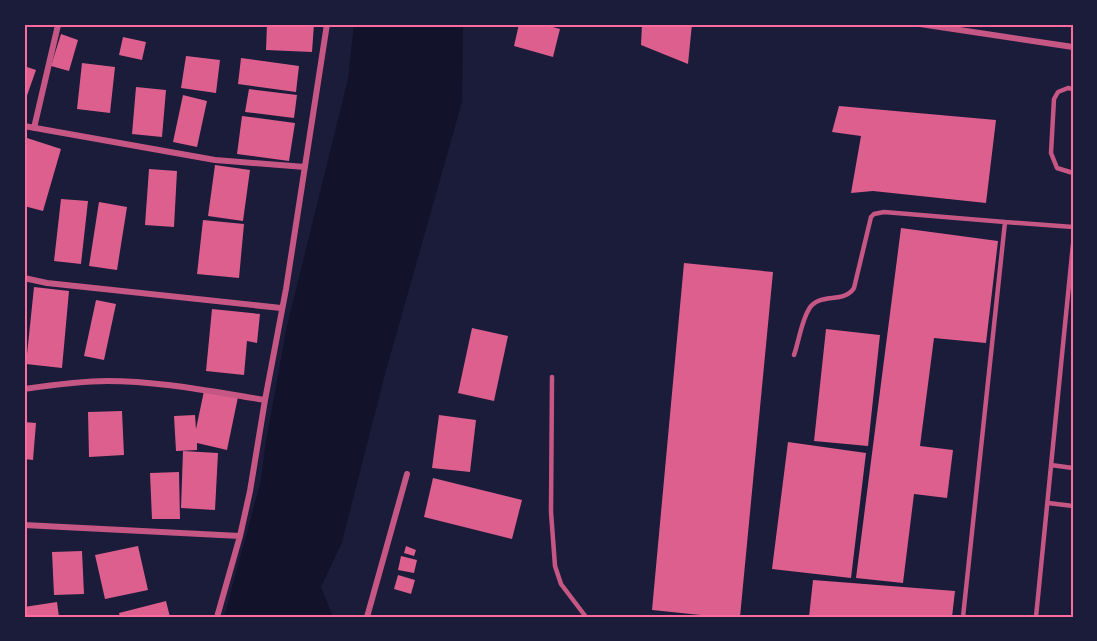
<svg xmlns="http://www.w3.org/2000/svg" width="1097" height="641" font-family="'PT Sans',sans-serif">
  <rect width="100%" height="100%" fill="#1b1b3a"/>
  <path fill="#12122b" d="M354,24H463L462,102L385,374L342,542L321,587L333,617H224L261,480L265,447L287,326L348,79Z"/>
  <path fill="#dd5f8e" d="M267,24H314L312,52L266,50Z
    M519,24H542L560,29L553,57L514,46Z
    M642,24H692L688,64L641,45Z
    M61,34L78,40L69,71L51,66Z
    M123,37L146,42L142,60L119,55Z
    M186,56L220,60L216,93L181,88Z
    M241,58L299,66L296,92L238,84Z
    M82,63L115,67L110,113L77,109Z
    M24,66L36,70L24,104Z
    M136,87L166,90L162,137L132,134Z
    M249,89L297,95L294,118L245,112Z
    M183,95L207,101L197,147L173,142Z
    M839,106L996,120L986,203L873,191L851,193L861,136L832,132Z
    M242,116L295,123L289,161L237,154Z
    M27,138L61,149L43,211L24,206V147Z
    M215,165L250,170L243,221L208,216Z
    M149,169L177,171L174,227L145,225Z
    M61,199L88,201L81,264L54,261Z
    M99,202L127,207L117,270L89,266Z
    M203,220L244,224L239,278L197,274Z
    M901,228L998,241L986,343L934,338L920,446L953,450L947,498L914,494L903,583L856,578Z
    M684,263L773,272L740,617H720L652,610Z
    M34,287L69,291L62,368L26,364Z
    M96,300L116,304L104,360L84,356Z
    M212,309L260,314L257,343L247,341L244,375L206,371Z
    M472,328L508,336L494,401L458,393Z
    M826,329L880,335L868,446L814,441Z
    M204,391L238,397L227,450L197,443V450L176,451L174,416L195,415L196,429Z
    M122,411L124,455L89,457L88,412Z
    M439,415L476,420L470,472L432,468Z
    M24,422L36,423L33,460L24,459Z
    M788,442L866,453L851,578L772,569Z
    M183,451L218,453L215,510L181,508Z
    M179,472L180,519H152L150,473Z
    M433,478L522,500L512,539L424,517Z
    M138,546L148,590L105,599L95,555Z
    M406,546L416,550L414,556L404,553Z
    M82,551L84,594L54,595L52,552Z
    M401,556L417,560L414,573L398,570Z
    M398,575L415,580L411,594L394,589Z
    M813,580L955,591L952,617H809Z
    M166,601L170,617H120L119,613Z
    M57,602L59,617H24V607Z"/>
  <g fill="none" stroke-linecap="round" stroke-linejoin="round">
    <path stroke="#c65784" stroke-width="4.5" d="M1073,89L1068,88L1058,92L1054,99L1051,153L1057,168L1073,173
      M794,355C799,341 801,322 809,309C819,292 844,304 854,288L871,217L874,214L884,212L1005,222
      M552,377L551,512L555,566L561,584L586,617
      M1051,465L1073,468
      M1048,503L1073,506
      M963,617L1005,222L1073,227
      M1036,617L1073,244"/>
    <path stroke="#c65784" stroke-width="6" d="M920,24L1073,47
      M24,126L215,160L305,167
      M34,128L58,25
      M24,278L47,283L281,308
      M24,389C52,385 80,381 107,381C160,381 213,392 265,400
      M24,525L240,536
      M217,617L240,536L250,491L265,400L286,289L327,24
      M367,617L407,474"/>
  </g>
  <rect width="1097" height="641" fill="none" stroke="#1b1b3a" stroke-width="51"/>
  <rect x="26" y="26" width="1046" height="590" fill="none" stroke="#ff6b9d" stroke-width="2"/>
</svg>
